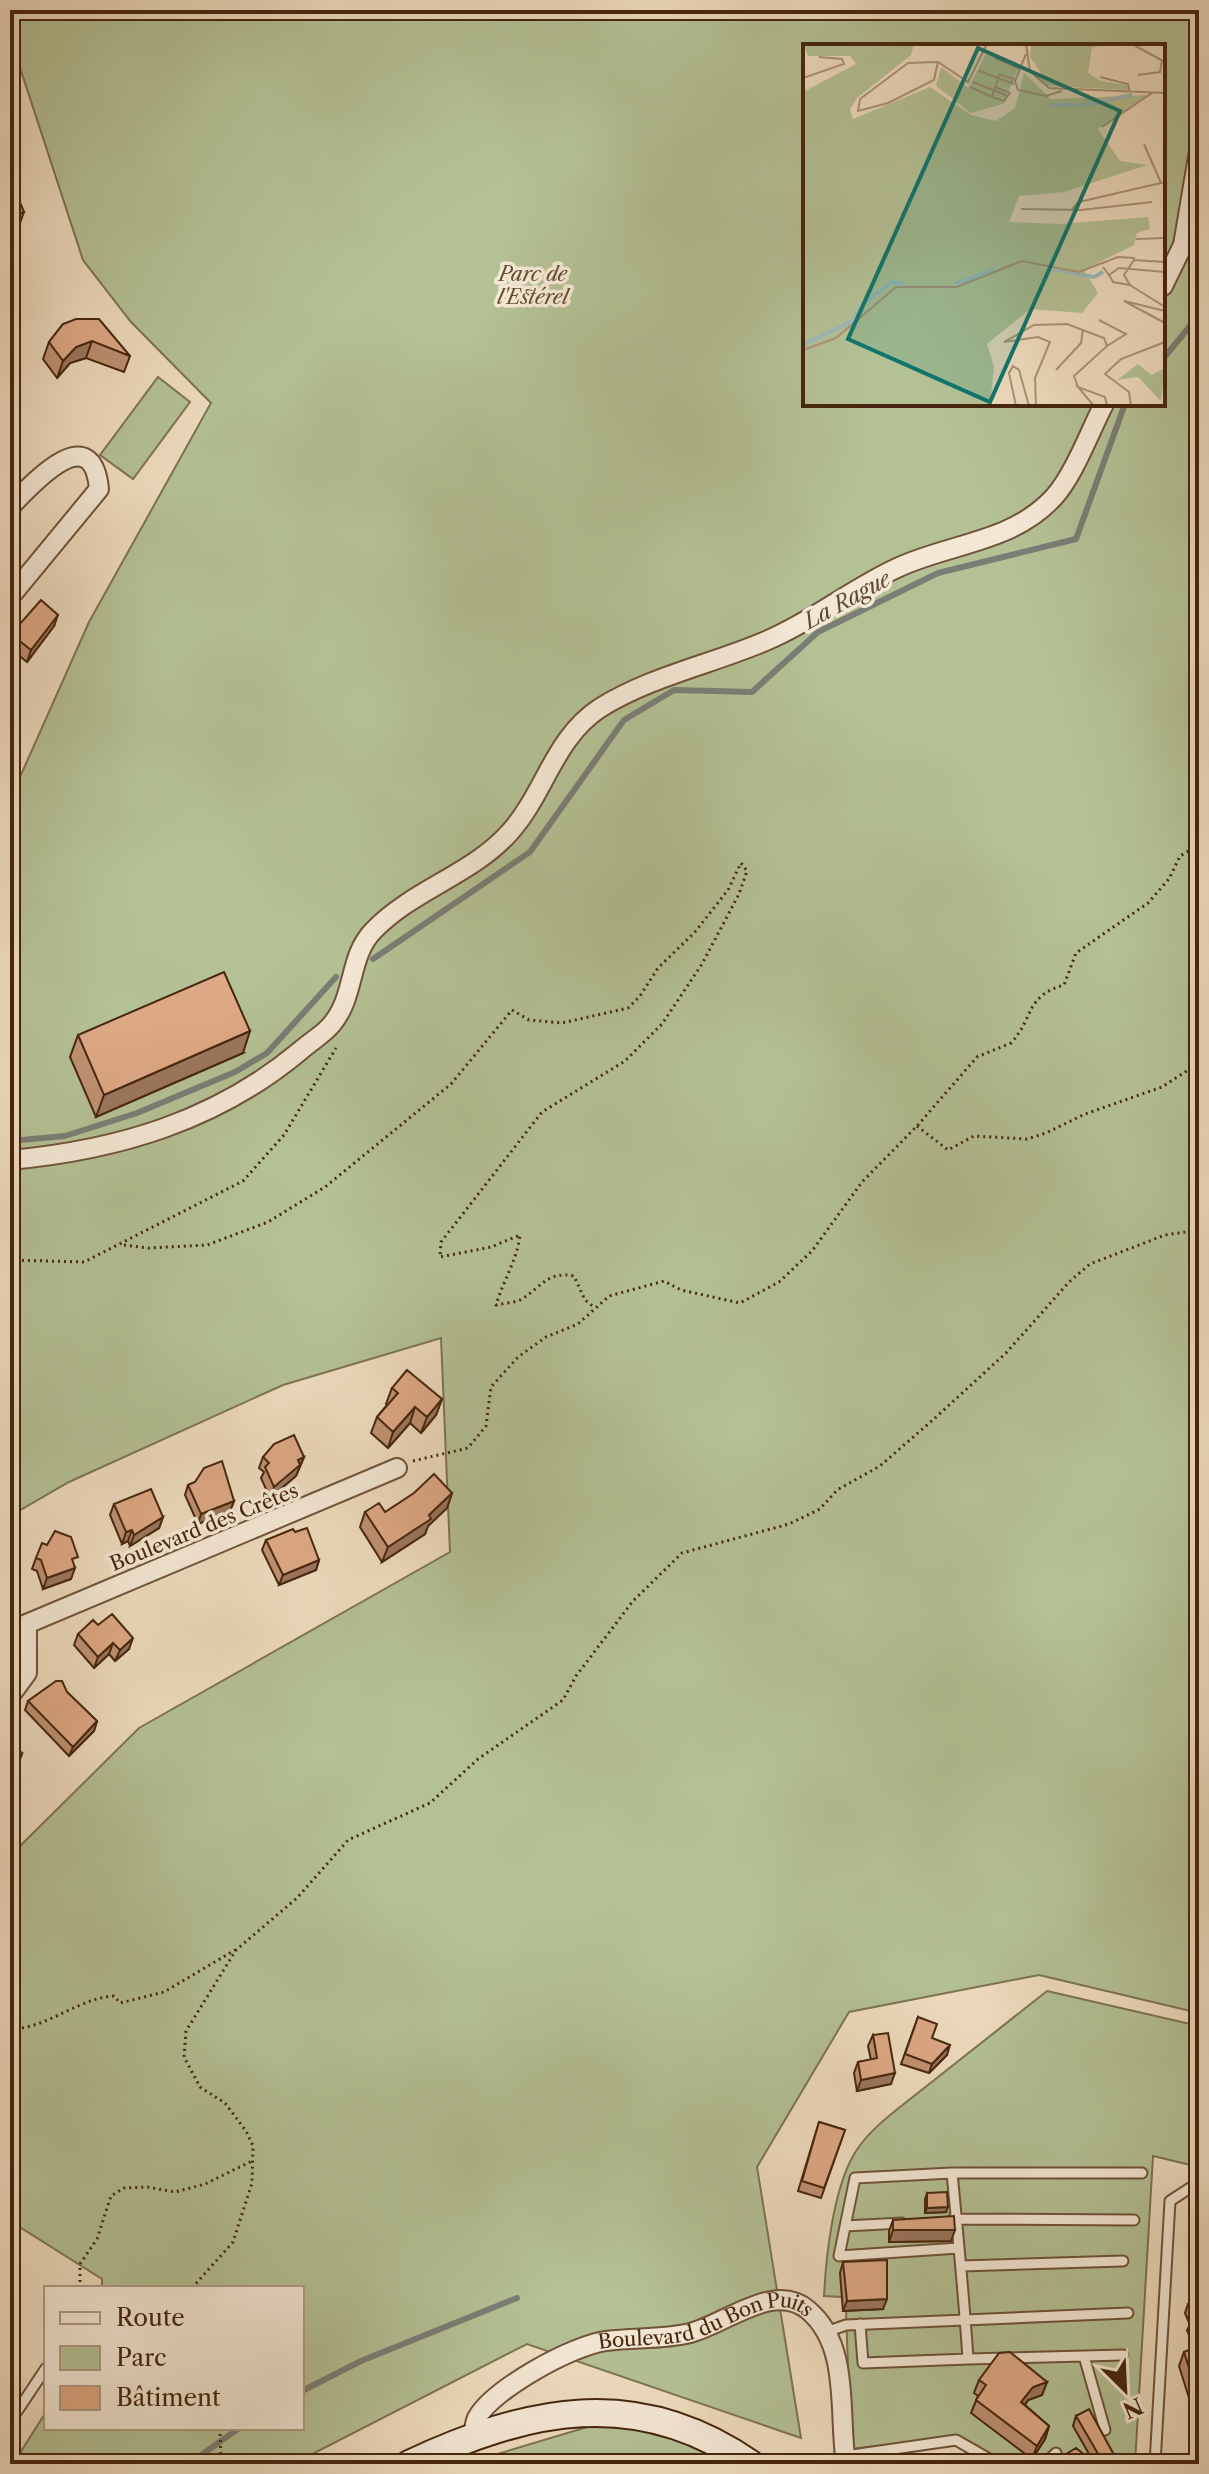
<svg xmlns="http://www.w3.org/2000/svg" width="1209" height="2474" font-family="'Libre Caslon Text',serif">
  <rect width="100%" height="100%" fill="#eedbbe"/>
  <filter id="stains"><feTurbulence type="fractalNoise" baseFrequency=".0025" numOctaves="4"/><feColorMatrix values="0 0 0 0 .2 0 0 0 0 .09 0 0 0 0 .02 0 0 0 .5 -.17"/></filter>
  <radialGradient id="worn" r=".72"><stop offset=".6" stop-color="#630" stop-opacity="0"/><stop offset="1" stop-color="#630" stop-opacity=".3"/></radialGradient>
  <path fill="#b4c195" stroke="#7d7452" stroke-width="2" fill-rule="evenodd" d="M10,10H1199V2013L1039,1975L849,2012L757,2167L801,2438L527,2344L293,2464H13L46,2412V2428H302V2288H102V2279L10,2221V1856L139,1728L450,1552L441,1338L283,1385L69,1482L10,1516V788L16,786L89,622L211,403L131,322L83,260L10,37ZM805,46H1163V404H805Z
    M158,377L190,402L133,479L100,455Z
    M1047,1991L1199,2026V2167L1153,2156L1135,2464H1007L958,2437L851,2449L846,2311L842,2297L824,2296C826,2256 833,2192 853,2156C863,2138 879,2124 895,2111Z
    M594,2425L669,2433L711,2449L702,2464H464Z"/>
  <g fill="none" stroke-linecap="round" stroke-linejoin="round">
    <path stroke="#7a7e75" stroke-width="6" d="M1163,359L1199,315
      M373,959L530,852L624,720L674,690L752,692L818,632L938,573L1076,539L1125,404
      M10,1141L65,1136L137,1113L235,1072L267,1053L336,977
      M302,2391L361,2361L517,2298
      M189,2464L239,2428"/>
    <defs>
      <path id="service" d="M952,2173H1142
        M953,2219L1134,2220
        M845,2226L902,2223
        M961,2266L1123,2261
        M860,2324L863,2363L968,2359C964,2297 958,2235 952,2173L855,2178L839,2256L959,2248
        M829,2331L846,2325L1128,2313
        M1084,2356L1105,2430
        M968,2359L1123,2355
        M10,2422L46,2368
        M845,2456L956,2440L998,2464
        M1044,2464L1056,2453
        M1155,2464L1170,2201L1190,2188L1199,2190"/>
      <g id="minor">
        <path d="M1163,286L1183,245L1199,151"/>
        <path d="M10,507C32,484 92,417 99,489L10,597"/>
        <path d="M10,1160C118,1150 216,1121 300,1051C310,1042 324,1034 332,1024C356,995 348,956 374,930C414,889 473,874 510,832C545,793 554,738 600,708C651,676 713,664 768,640C813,621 853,588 897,568C950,543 1012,543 1054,497C1074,475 1090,431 1104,404"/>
        <path d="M10,1631L397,1468"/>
        <path d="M10,1696L27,1673V1624"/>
        <path id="s1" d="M473,2435C474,2430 475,2422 477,2418C493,2389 573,2345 606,2341C634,2337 662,2340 690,2333C726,2324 774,2281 808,2310C851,2346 838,2414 846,2464"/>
      </g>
      <path id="secondary" d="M409,2464C527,2409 636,2384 751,2464"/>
    </defs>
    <use href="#service" stroke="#70533a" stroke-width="13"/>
    <use href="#minor" stroke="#70533a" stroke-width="22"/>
    <use href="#secondary" stroke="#46260e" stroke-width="30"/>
    <path stroke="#46260e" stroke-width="3" stroke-dasharray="2 4" stroke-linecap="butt" d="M917,1126L948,1150L974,1136L1027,1139L1046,1133L1085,1114L1162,1087L1199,1063
      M124,1245L148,1248L207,1245L268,1222L325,1187L451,1084L512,1010L529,1020L562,1023L628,1008L640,996L658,968L695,932L728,890L741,863L747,871L739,894L702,964L662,1024L625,1061L542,1112L441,1242L440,1257L491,1247L520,1235C517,1260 504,1279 496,1305C504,1303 515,1303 522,1299C542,1286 548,1271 574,1276L585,1300L594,1307
      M10,1260L84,1262L243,1181L284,1135L336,1048
      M413,1461L468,1448L486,1426L491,1387L518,1357L546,1337L578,1324L609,1296L664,1281L681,1290L740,1303L779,1282L812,1251L862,1182L917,1126L977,1057L1011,1043C1034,1018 1025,996 1064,985L1076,953L1148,903L1169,879L1180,856L1199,845
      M10,2029C47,2029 78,1998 114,1996L120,2003L164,1992L235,1950
      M80,2288V2264L97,2239L111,2196L124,2188L147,2187L175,2192L205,2184L254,2160
      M192,2288L233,2242L252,2183L253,2146L246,2131L225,2103L200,2087L184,2057L186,2031L236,1950L297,1898L348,1840L430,1803L478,1759L563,1700L576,1676L633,1601L682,1553L789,1524L820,1509L837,1490L880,1466L935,1418L1006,1353L1069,1282L1090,1264L1165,1235L1199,1230
      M220,2428L221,2464"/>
    <use href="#service" stroke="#f4e8d5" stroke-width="9"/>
    <use href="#minor" stroke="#f4e8d5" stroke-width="18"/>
    <use href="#secondary" stroke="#f4e8d5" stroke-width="26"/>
  </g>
  <path fill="#bf9172" stroke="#46260e" stroke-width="2" d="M63,324L130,356L124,372L86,358L70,363L57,378L43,359L49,342Z
    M54,626L27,662L10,648L11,634Z
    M78,1035L243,1053L96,1117L70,1057Z
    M392,1388L442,1399L436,1415L421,1433L410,1423L388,1448L371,1433L377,1417L387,1405L386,1404Z
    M263,1457H304L296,1476L270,1498L261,1478L264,1472L259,1468Z
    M195,1482L234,1501L230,1511L198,1524L185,1495L188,1485Z
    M452,1493L447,1508L428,1526L425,1534L382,1562L360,1527L365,1512H385Z
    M114,1504L163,1517L159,1528L130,1546L128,1541L122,1544L110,1515Z
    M266,1540L319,1560L316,1570L279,1585L262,1550Z
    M36,1558L74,1566L71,1579L43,1589L37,1571L32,1569Z
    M98,1625L129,1649L115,1661L109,1654L94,1668L74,1645L78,1634Z
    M67,1692L97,1721L94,1731L69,1756L25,1710L28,1701Z
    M918,2017L932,2038L947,2055L929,2073L901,2064Z
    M873,2035L891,2084L857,2091L854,2073L858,2062L871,2060L868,2046Z
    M819,2122L845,2130L821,2198L798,2191Z
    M927,2193L946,2212L925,2213V2199Z
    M1199,2209V2239L1196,2232L1198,2226L1195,2219Z
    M893,2220L951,2241L889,2242V2231Z
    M1199,2252V2295L1198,2296L1189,2263L1193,2254Z
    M843,2262L883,2309L843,2311L840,2273Z
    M1199,2300V2343L1193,2345L1187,2330L1190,2325L1185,2313L1188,2304Z
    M1199,2346V2430L1179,2366L1184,2352Z
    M979,2380L1047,2382L1042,2395L1028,2400L1025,2405L1049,2426L1045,2439L1032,2459L971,2413L978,2396L974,2393Z
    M1076,2416L1119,2464H1056L1058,2459L1093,2461L1073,2426Z"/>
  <path fill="#9b765d" stroke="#46260e" stroke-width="2" d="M24,212L20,223L16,225L13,233L10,234V224L15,215Z
    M92,341L86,358L70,363L57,378L63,361L76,347Z
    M58,615L54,626L27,662L31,650Z
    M250,1031L243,1053L96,1117L104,1095Z
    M442,1399L436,1415L421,1433L427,1417Z
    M415,1407L410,1423L388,1448L393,1432Z
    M304,1457L296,1476L270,1498L274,1487L298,1460Z
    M452,1493L447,1508L428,1526L425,1534L382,1562L388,1547L429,1515Z
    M234,1501L230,1511L198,1524L201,1514Z
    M163,1517L159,1528L130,1546L134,1535Z
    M132,1530L128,1541L122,1544L126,1532Z
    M319,1560L316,1570L279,1585L283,1575Z
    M75,1568L71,1579L43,1589L47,1578Z
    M133,1638L129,1649L115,1661L120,1650Z
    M113,1643L109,1654L94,1668L98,1657Z
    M97,1721L94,1731L69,1756L73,1747Z
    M22,1754L18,1765L12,1768L10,1773V1761Z
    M950,2045L947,2055L929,2073L932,2064Z
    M895,2073L891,2084L857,2091L861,2080Z
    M948,2207L946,2212L925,2213L927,2208Z
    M893,2230H955L951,2241L889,2242Z
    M887,2299L883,2309L843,2311L847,2301Z
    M1199,2335V2343L1193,2345L1197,2336Z
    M1047,2382L1042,2395L1028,2400L1017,2415L1021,2402L1033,2387Z
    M1049,2426L1045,2439L1032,2459L1037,2446Z"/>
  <path fill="#dea985" stroke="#46260e" stroke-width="2" d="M10,188L12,193H16L24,212L15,215L17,222L10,224Z
    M76,319H99L130,356L92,341L76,347L63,361L49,342L63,324Z
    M41,600L58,615L31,650L11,634Z
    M224,972L250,1031L104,1095L78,1035Z
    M407,1370L442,1399L427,1417L415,1407L393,1432L377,1417L398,1393L392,1388Z
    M294,1435L304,1457L298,1460L300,1465L274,1487L265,1467L269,1463L263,1457L274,1444Z
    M222,1461L234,1501L201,1514L188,1485L195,1482L204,1468Z
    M434,1474L452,1493L429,1515L431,1519L388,1547L365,1512L379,1503L385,1512L414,1493Z
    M151,1489L163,1517L134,1535L132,1530L126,1532L114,1504Z
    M307,1528L319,1560L283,1575L266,1540L293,1529L295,1532Z
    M55,1531L71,1537L78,1557L72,1559L75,1568L47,1578L41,1560L36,1558L42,1543L47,1545Z
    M112,1614L133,1638L120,1650L113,1643L98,1657L78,1634L93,1620L98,1625Z
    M56,1681H62L67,1692L97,1721L73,1747L28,1701Z
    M12,1737L22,1754L10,1761V1738Z
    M918,2017L937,2024L932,2038L950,2045L932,2064L905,2054Z
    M888,2033L895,2073L861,2080L858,2062L877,2058L873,2035Z
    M819,2122L845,2130L824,2188L802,2181Z
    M947,2192L948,2207L927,2208V2193Z
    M954,2216L955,2230H893V2220Z
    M1199,2252V2277L1193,2254Z
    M887,2260V2299L847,2301L843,2262Z
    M1199,2300V2335L1197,2336L1191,2321L1195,2320L1188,2304Z
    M1199,2346V2399L1184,2352Z
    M1010,2352L1047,2382L1033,2387L1021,2402L1049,2426L1037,2446L976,2400L986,2385L979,2380L999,2353Z
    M1089,2409L1119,2464H1104L1076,2416Z
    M1076,2448L1096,2464H1061L1058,2459Z"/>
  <g text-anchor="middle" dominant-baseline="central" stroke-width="7" stroke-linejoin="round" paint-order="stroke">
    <g font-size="20" font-style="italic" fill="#624d30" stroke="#f4e8d5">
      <text x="533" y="274">Parc de<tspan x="533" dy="23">l'Estérel</tspan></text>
    </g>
    <g font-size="20" fill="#46260e" stroke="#f4e8d5">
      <text transform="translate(204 1527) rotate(-22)">Boulevard des Crêtes</text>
      <text stroke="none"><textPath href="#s1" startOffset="274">Boulevard du Bon Puits</textPath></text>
    </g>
    <g font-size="22" font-style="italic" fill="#5c4b39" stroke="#f4e8d5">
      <text transform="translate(847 600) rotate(-29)">La Rague</text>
    </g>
  </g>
  <g transform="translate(803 44)">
    <rect width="362" height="362" fill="#eedbbe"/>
    <path d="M0,0H111L108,11L54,54L47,65L50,75L127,43L168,71L193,77L212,64L221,29L248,55L346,51L295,85L317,117L344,121L261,148L216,152L206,178L257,180L345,173L347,185L334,189L331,201L281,226L295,249L279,269L227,265L184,300L191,323L187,362H0V48L53,20L47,12H5ZM228,0H302L289,4L285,29L298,37L325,41V46L244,42L232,33L238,29L227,13ZM184,8L215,25L200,60L168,69L133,42L138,23L165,44ZM335,320L348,331L362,324L358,357L335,333L314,336Z" fill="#b4c195"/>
    <path fill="none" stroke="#9db9ba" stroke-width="4" d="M247,61H281L329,51M250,225L291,233L300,228M152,240L191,226M0,301L49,277L60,260L89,238L100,240"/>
    <path fill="none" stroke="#ab9378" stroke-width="2" d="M223,0L227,27L246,44L362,49M329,0L362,18M223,10L212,37L215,46L243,52L259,47M192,14L217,25M135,18L131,36L85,59L55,67L57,55L105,19L135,18L165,38L184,0M176,27L211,40M335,31L357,28L359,16M297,33L325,40L327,48M0,34L41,20L39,15L16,13M170,38L205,52M167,43L189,53M192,43L207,49L201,57L189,53L192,43L195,35L197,30L210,35L208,40M299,83L349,49M341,100L358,139M218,165L278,166L349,158M269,165L276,158L362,138M333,195L362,194M362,218L331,216L321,231L327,241L362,263M300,223L306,231L316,224L362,228M306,231L310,238L327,241M362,267L321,257L362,279M296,276L323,290L304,302M0,306L33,294L93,243H154L219,217L276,228L315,213L332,214M253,326L278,299L280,285M213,362L206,329L210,322L216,326L226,362M233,362L232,334L247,298L235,293L201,298L231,281L264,280L301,294L304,302L271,332L275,343M291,362L275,343L302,353L304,362M328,362L326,348L302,330L318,315L362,298"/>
    <path fill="#0f766e" fill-opacity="0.15" stroke="#0f766e" stroke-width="4" d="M175,4L317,67L187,358L45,295Z"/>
    <rect width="362" height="362" fill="none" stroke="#46260e" stroke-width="4"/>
  </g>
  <rect width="1209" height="2474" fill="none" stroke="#eedbbe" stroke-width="40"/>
  <rect x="12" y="12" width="1185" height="2450" fill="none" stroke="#46260e" stroke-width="4"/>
  <rect x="20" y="20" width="1169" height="2434" fill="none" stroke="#46260e" stroke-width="2"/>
  <rect x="44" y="2286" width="260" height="144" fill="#f4e8d5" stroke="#ae9a85" stroke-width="2"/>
  <rect x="60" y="2312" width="40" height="12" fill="#f4e8d5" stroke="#ae9a85" stroke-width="2"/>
  <text x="116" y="2326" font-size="24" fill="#46260e">Route</text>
  <rect x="60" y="2346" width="40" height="24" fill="#b4c195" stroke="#ae9a85" stroke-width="2"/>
  <text x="116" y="2366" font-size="24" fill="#46260e">Parc</text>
  <rect x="60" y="2386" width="40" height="24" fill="#dea985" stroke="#ae9a85" stroke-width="2"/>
  <text x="116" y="2406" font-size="24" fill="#46260e">Bâtiment</text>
  <g transform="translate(1125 2390) rotate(156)" stroke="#f4e8d5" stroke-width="6" paint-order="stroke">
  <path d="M0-6L14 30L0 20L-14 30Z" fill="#46260e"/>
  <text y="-12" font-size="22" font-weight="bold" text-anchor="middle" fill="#46260e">N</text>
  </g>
  <rect width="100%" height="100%" filter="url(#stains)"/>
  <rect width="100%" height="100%" fill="url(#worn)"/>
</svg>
